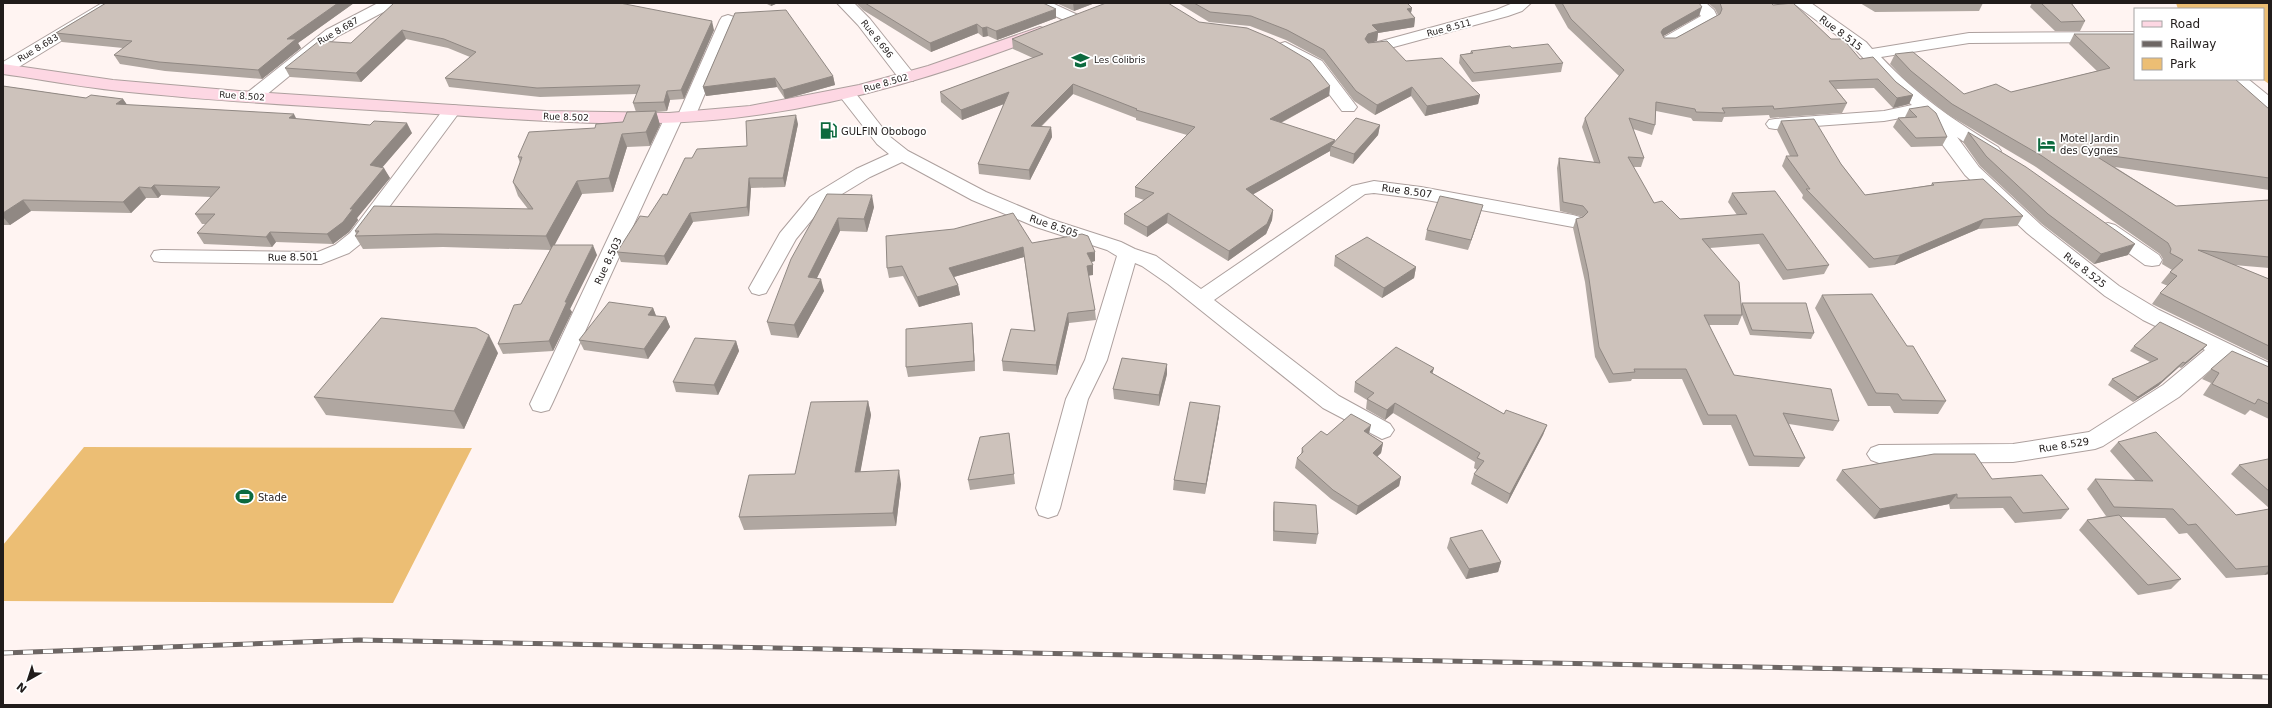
<svg xmlns="http://www.w3.org/2000/svg" width="2272" height="708" font-family="'DejaVu Sans',sans-serif">
  <rect width="100%" height="100%" fill="#fff4f2"/>
  <path fill="#ecbe74" d="M2176,3H2269V84L2262,79L2263,9H2178Z
    M84,447L472,448L393,603L3,601V545Z"/>
  <g fill="none" stroke-linecap="round" stroke-linejoin="round">
    <defs>
      <path id="street" d="M102,3H121L118,6L9,73L3,74V62Z
        M378,3H398L395,6L338,36L260,100H248L245,96L248,92L326,30Z
        M837,3H854L870,19L913,73L915,77L913,81H901L858,25Z
        M1031,3H1052L1080,16L1082,19L1080,22H1068L1034,6Z
        M1513,3H1531L1522,11L1508,16L1379,51H1367L1365,48L1367,45L1496,10Z
        M1689,3H1706L1714,10L1718,18L1716,21L1673,45H1661L1659,42L1661,39L1701,16Z
        M1793,3H1811L1866,42L1872,49L1969,33L2135,32V42L1969,43L1881,57C1918,96 1953,120 1998,147L2001,151L1998,155C1984,159 1969,145 1957,137L1979,167L2041,225L2119,286L2159,310L2269,363V380L2223,359L2179,397L2103,446L2095,449L2013,462L1879,463L1871,460L1867,454L1871,448L1879,445L2013,444L2089,432L2163,385L2205,350L2143,320L2105,296L2027,233L1965,175L1942,144L1932,122L1923,114L1884,121L1775,129L1769,128L1766,124L1769,120L1775,119L1884,111L1912,105L1893,90L1854,48Z
        M728,15L734,17L736,20L695,117L692,121H681L552,404L549,410L541,412L533,410L530,404L665,117L668,113H679L720,20L722,17Z
        M1285,42L1322,61L1357,107L1354,111H1342L1310,69L1279,50L1277,47L1279,44Z
        M2229,79H2248L2269,96V109L2263,108Z
        M847,89L853,90L889,136L908,151L986,192L1050,219L1121,242L1135,249L1156,256L1201,289L1352,186L1374,181L1421,187L1573,215L1580,217L1583,221L1580,225L1573,227L1421,199L1374,193L1365,194L1214,300L1339,396L1390,424L1394,430L1390,436L1382,439L1323,408L1168,284L1142,266L1135,263L1107,360L1088,399L1060,508L1057,515L1048,518L1039,515L1036,508L1066,399L1085,360L1117,256L1107,250L1036,227L972,200L902,162L870,177L824,205L796,239L766,293L759,295L752,293L749,288L780,233L810,197L856,169L889,154L877,144L838,94L841,90Z
        M452,105L458,106L461,110L364,241L349,253L321,264L161,262L154,261L151,256L154,251L161,250L318,252L335,245L350,233L446,106Z
        M2108,223L2115,225L2159,255L2162,260L2159,265L2152,266L2145,265L2101,233L2098,229L2101,225Z"/>
      <path id="secondary" d="M1040,27L1046,29L1048,32L1046,35C950,72 851,103 749,116C640,131 530,120 421,113C323,107 226,102 129,92C87,88 45,80 3,74V64L113,80L239,91L546,111L669,113L750,106L859,85L928,66Z"/>
    </defs>
    <use href="#street" stroke="#ada09e" stroke-width="2"/>
    <use href="#secondary" stroke="#ada09e" stroke-width="2"/>
    <use href="#street" fill="#fff" fill-rule="evenodd"/>
    <use href="#secondary" fill="#fdd7e3" fill-rule="evenodd"/>
    <defs>
      <path id="rail" d="M3,653L359,640L2269,677"/>
    </defs>
    <use href="#rail" stroke="#6d6664" stroke-width="5"/>
    <use href="#rail" stroke="#fff" stroke-width="3.5" stroke-dasharray="10" stroke-linecap="butt"/>
  </g>
  <path fill="#b0a7a1" d="M106,3H354L298,43L301,48L262,79L165,71L120,64L114,55L123,48L62,42L56,33Z
    M394,3L714,30L684,99L670,100L667,111L656,112L660,125L650,146L627,147L613,192L582,194L554,245L597,255L570,309L572,312L553,351L503,354L498,344L521,304L550,250L443,247L363,249L355,236L356,234L355,231L528,209L518,196L513,182L520,163L518,157L595,128L623,122L636,112L633,103L637,94L540,97L449,87L445,78L470,57L448,48L406,39L361,82L290,77L285,68L351,43Z
    M765,3H778L771,6Z
    M856,3H1043L1056,18L997,40L988,36L983,37L978,33L931,52L863,10Z
    M1056,3H1095L1074,11Z
    M1178,3H1407L1412,8L1411,13L1415,18L1414,27L1378,33L1377,41L1368,43L1406,61L1480,95L1478,104L1425,116L1411,96L1375,115L1354,101L1323,60L1286,40L1250,26L1209,22Z
    M1554,3H1699V16L1663,36L1664,38H1676L1718,15L1715,9L1708,3H1771L1773,5L1831,39L1860,59L1896,82L1913,95L1909,104L1893,108L1874,88L1836,89L1847,103L1842,113L1770,118L1769,115L1724,117L1722,122L1693,121L1691,118L1656,111L1655,125L1652,135L1633,129L1644,158L1641,167H1633L1654,203L1680,219L1737,215L1728,202L1732,193L1829,265L1824,274L1783,280L1759,244L1710,248L1741,305L1742,303L1814,333L1811,339L1750,335L1742,315L1738,325H1709L1734,375L1839,421L1833,431L1789,424L1805,458L1799,467L1749,466L1731,425H1703L1682,379H1632L1631,381L1609,383L1595,357L1585,282L1573,228L1576,219L1582,217L1580,216L1560,211L1557,168L1559,158L1594,162L1582,127L1585,118L1619,76L1568,28Z
    M1860,3H1983L1979,11L1875,12Z
    M2032,3H2071L2085,21L2080,31H2055L2030,7Z
    M2132,3H2169L2168,4Z
    M735,13L833,76L835,85L785,99L777,87L706,96L703,87Z
    M1199,22L1330,86L1329,96L1281,123L1334,142L1380,125L1378,135L1353,164L1330,156V151L1253,194L1273,210L1272,220L1266,234L1228,261L1167,223L1147,237L1124,224V214L1144,200L1135,197V187L1187,135L1136,120V118L1073,94L1041,127H1051L1052,137L1030,180L979,174L978,164L1004,104L962,120L941,102L940,92L1033,58L1013,49L1012,39Z
    M2074,34L2269,109V190L2115,167L2176,206L2269,200V268L2234,265L2269,279V361L2152,304L2160,293L2168,286L2161,283L2170,272L2172,270L2162,264L2163,259L2160,254L2036,167L1947,114L1906,81L1890,64L1895,54L1964,94L2011,92L2097,71L2069,44Z
    M1471,51L1563,63L1561,72L1472,82L1459,63L1460,55L1470,53Z
    M3,86L86,98L123,99L127,105L296,119L412,133L382,167L390,178L357,218L358,220L349,232L333,244L276,242L272,247L204,244L197,233L206,224H202L195,214L211,197L161,195L158,198H146L131,213L31,211L10,225H3Z
    M1909,109L1947,137L1942,146L1911,147L1893,127L1898,118L1905,117Z
    M1781,121L1841,164L1865,195L1931,185L1932,183L2023,216L2017,226L1978,229L1894,265L1869,268L1802,198L1803,195L1782,166L1786,156H1790L1777,130Z
    M798,124L785,187L751,188L749,216L693,222L667,265L621,262L617,252L667,195L692,158L747,146Z
    M1968,132L2128,255L2094,264L2042,224L1980,166L1963,142Z
    M827,194L874,207L867,232L840,231L817,278L824,291L798,338L771,335L767,322Z
    M1480,215L1468,250L1425,240L1427,230Z
    M1032,243L1095,261L1091,262L1093,265V275H1088L1095,310L1096,320L1069,323L1057,375L1003,371L1002,361L1034,331L1024,257L954,277L958,285L960,295L919,307L903,276L889,278L887,268Z
    M1335,256L1416,267L1414,278L1382,298L1334,266Z
    M1822,295L1907,346L1946,401L1938,414L1894,413L1890,406H1868L1815,308Z
    M653,308L656,316L666,317L670,327L648,359L584,350L579,340Z
    M973,333L975,371L908,377L906,367Z
    M736,341L739,351L718,395L676,392L673,382Z
    M2207,345L2202,350L2181,368L2179,367L2158,386L2133,402L2108,385L2112,379L2150,362L2130,351L2134,346Z
    M498,353L464,429L326,415L314,397Z
    M1167,364V374L1159,406L1114,399L1113,389Z
    M2269,367V419L2250,410L2245,415L2203,395L2211,383L2202,379L2211,369Z
    M1434,368L1432,373L1504,414L1547,425L1543,435L1507,504L1471,484L1474,474L1477,470L1474,468L1475,462L1393,413L1385,420L1366,409L1367,400L1354,392L1355,382Z
    M868,401L871,415L860,472L901,484L896,526L744,530L739,517L795,474Z
    M1219,416L1205,494L1173,490L1174,480Z
    M1009,433L1015,484L970,490L968,480Z
    M1369,434L1383,443L1381,453L1377,457L1401,477L1399,486L1356,515L1331,499L1295,468L1297,458L1301,454L1302,448L1327,435Z
    M2118,442L2236,515L2269,509V574L2264,575L2226,578L2187,533L2179,534L2165,518L2121,517L2181,579L2171,589L2138,595L2079,530L2087,520L2108,516H2106L2087,489L2095,479L2136,481L2110,451Z
    M2269,460V508L2231,474L2239,465Z
    M1842,470L1992,479L2069,509L2061,519L2015,523L2003,508L1950,509L1949,504L1874,519L1836,480Z
    M1274,502L1318,534L1316,544L1273,541V512Z
    M1450,538L1501,562L1498,572L1466,579L1447,548Z"/>
  <path fill="#908883" d="M338,3H354L298,43L301,48L262,79L258,70L287,39Z
    M771,3H778L771,6Z
    M1073,3H1095L1074,11Z
    M1702,7L1699,16L1660,38L1661,32L1663,29Z
    M1412,8L1410,17L1407,9Z
    M1056,9V18L997,40L996,31Z
    M1415,18L1414,27L1378,33L1377,41L1367,44L1365,39L1372,25Z
    M712,21L714,30L684,99L681,90Z
    M977,24L978,33L931,52L930,43Z
    M987,27L988,36L983,37L982,28Z
    M402,30L406,39L361,82L356,73Z
    M833,76L835,85L785,99L783,90Z
    M775,78L777,87L706,96L703,87Z
    M1073,84V94L1032,135L1031,126Z
    M1330,86L1329,96L1269,129L1270,119Z
    M1412,87L1411,96L1375,115L1377,105Z
    M667,91L670,100L667,111L664,102Z
    M1009,92V102L962,120L961,110Z
    M1480,95L1478,104L1425,116L1427,106Z
    M1913,95L1909,104L1893,108L1897,98Z
    M123,99L130,109L116,104Z
    M656,111L660,125L650,146L646,132Z
    M294,114L299,124L289,118Z
    M796,115L798,124L785,187L783,178Z
    M407,123L412,133L375,176L370,165Z
    M1380,125L1378,135L1353,164L1354,154Z
    M1051,127L1052,137L1030,180L1029,170Z
    M622,134L627,147L613,192L609,178Z
    M1335,140L1334,147L1331,146L1330,151L1245,199L1246,189Z
    M384,168L390,178L357,218L358,220L349,232L333,244L327,234L350,209Z
    M749,178L751,188L749,216L747,207Z
    M577,181L582,194L552,250L546,236Z
    M154,185L161,195L158,198L151,188Z
    M139,187L146,198L131,213L123,202Z
    M872,195L874,207L867,232L864,219Z
    M23,200L31,211L10,225L3,217V213Z
    M1483,205L1480,215L1468,250L1471,240Z
    M1273,210L1272,220L1266,234L1228,261L1229,251Z
    M690,213L693,222L667,265L664,256Z
    M1168,213L1167,223L1147,237V227Z
    M838,218L840,231L811,290L808,277Z
    M1984,219L1978,229L1894,265L1900,255Z
    M270,232L276,242L272,247L266,237Z
    M2135,244L2128,255L2094,264L2101,254Z
    M593,245L597,255L570,309L572,312L553,351L549,341L565,302Z
    M1023,247L1024,257L950,278L949,268Z
    M1095,252V261L1088,263L1087,253Z
    M1093,265V275L1087,276V266Z
    M1416,267L1414,278L1382,298L1384,288Z
    M821,279L824,291L798,338L794,325Z
    M958,285L960,295L919,307L917,297Z
    M653,308L657,318L648,315Z
    M1068,313L1069,323L1057,375L1056,365Z
    M666,317L670,327L648,359L644,349Z
    M972,323L973,333L975,371L974,361Z
    M489,335L498,353L464,429L454,411Z
    M736,341L739,351L718,395L714,385Z
    M2207,345L2202,350L2181,368L2185,363Z
    M2183,362L2179,367L2158,386L2133,402L2138,397Z
    M1167,364V374L1159,406V395Z
    M1434,368L1431,378L1430,372Z
    M868,401L871,415L858,485L855,472Z
    M1395,403L1393,413L1385,420L1387,410Z
    M1220,406L1219,416L1205,494L1206,484Z
    M1371,425L1369,434L1362,441L1364,431Z
    M1547,425L1543,435L1507,504L1510,494Z
    M1383,443L1381,453L1371,462L1373,453Z
    M899,470L901,484L896,526L893,513Z
    M1401,477L1399,486L1356,515L1358,506Z
    M1957,494L1949,504L1874,519L1880,509Z
    M1501,562L1498,572L1466,579L1469,569Z
    M2269,570V574L2264,575Z"/>
  <path fill="#cdc2bb" stroke="#908883" d="M106,3H338L287,39H296L258,70L159,62L114,55L132,41L56,33Z
    M394,3H620L712,21L681,90L667,91L664,102L633,103L640,85L537,88L445,78L476,52L444,39L402,30L356,73L285,68L319,41L351,43Z
    M865,3H1043L1056,9L996,31L987,27L982,28L977,24L930,43Z
    M1106,3H1168L1199,22L1247,28L1273,39L1310,61L1330,86L1270,119L1335,140L1246,189L1273,210L1267,224L1229,251L1168,213L1147,227L1124,214L1154,193L1135,187L1195,127L1136,110L1137,109L1073,84L1031,126L1051,127L1029,170L978,164L1009,92L961,110L940,92L1043,54L1012,39Z
    M1194,3H1407L1412,8L1407,9L1415,18L1372,25L1378,31L1368,34L1365,39L1368,43L1387,41L1406,61L1442,58L1480,95L1427,106L1412,87L1377,105L1356,91L1324,50L1287,30L1251,16L1210,12Z
    M1562,3H1699L1702,7L1663,29L1661,32L1664,38H1676L1720,14L1722,9L1720,3H1771L1773,5L1793,3L1831,39H1843L1860,59L1873,57L1896,82L1913,95L1897,98L1878,79L1829,81L1847,103L1774,109L1773,106L1722,108L1725,113L1696,112L1695,109L1656,102L1655,125L1629,118L1644,158L1628,157L1654,203L1662,201L1680,219L1747,214L1732,193L1775,191L1829,265L1787,270L1763,234L1702,239L1739,282L1742,315H1704L1734,375L1831,389L1839,421L1783,413L1805,458L1754,456L1736,415H1708L1686,369H1634L1635,372L1613,374L1599,347L1588,272L1576,219L1583,217L1588,212L1583,206L1563,202L1559,158L1600,163L1585,118L1624,70L1571,19Z
    M2041,3H2071L2085,21L2061,22Z
    M786,10L833,76L783,90L775,78L703,87L735,13Z
    M2074,34H2135V79H2235L2269,109V178L2091,153L2176,206L2269,200V257L2198,250L2269,279V346L2160,293L2177,276L2170,272L2183,260L2170,253L2171,249L2168,243L2042,156L1952,104L1911,71L1895,54L1913,52L1964,94L1996,84L2011,92L2110,68Z
    M1548,44L1563,63L1474,73L1460,55L1473,53L1471,51L1510,46L1512,48Z
    M3,86L86,98L91,95L123,99L116,104L294,114L289,118L370,125L374,121L407,123L370,165L384,168L350,209H353L343,222L327,234L270,232L266,237L197,233L215,214H195L220,187L154,185L151,188L139,187L123,202L23,200L3,213Z
    M1928,106L1936,113L1947,137L1916,138L1898,118L1917,117L1909,109Z
    M656,111L646,132L622,134L609,178L577,181L546,236L436,234L355,236L359,231H355L374,206L533,209L513,182L522,157H518L529,132L595,128L596,124L623,122L627,112Z
    M796,115L783,178H749L747,207L690,213L664,256L617,252L640,216L648,217L663,194L667,195L685,158H692L697,149L747,146L746,121Z
    M1356,118L1380,125L1354,154L1331,146Z
    M1814,119L1841,164L1865,195L1934,185L1932,183L1983,179L2023,216L1984,219L1900,255L1874,259L1806,189H1810L1786,156H1798L1781,121Z
    M1968,132L2026,167L2135,244L2101,254L2048,214L1986,156Z
    M827,194L872,195L864,219L838,218L808,277L821,279L794,325L767,322L791,259Z
    M1440,196L1483,205L1471,240L1427,230Z
    M1013,213L1032,243L1082,234L1088,236L1095,252L1087,253L1093,265L1087,266L1095,310L1068,313L1056,365L1002,361L1011,329L1035,331L1023,247L949,268L958,285L917,297L902,266L887,268L886,236L954,229Z
    M1367,237L1416,267L1384,288L1335,256Z
    M553,245H593L565,302H567L549,341L498,344L514,305L521,304Z
    M1872,294L1907,346H1913L1946,401L1902,400L1898,394L1876,393L1822,295Z
    M609,302L653,308L648,315L666,317L644,349L579,340Z
    M1742,303H1806L1814,333L1752,330Z
    M381,318L476,328L489,335L454,411L314,397Z
    M2160,322L2207,345L2185,363L2183,362L2162,381L2138,397L2112,379L2158,359L2134,346Z
    M972,323L974,361L906,367V329Z
    M695,338L736,341L714,385L673,382Z
    M1396,347L1434,368L1430,372L1504,414L1506,410L1547,425L1510,494L1474,474L1484,461L1477,458L1480,453L1395,403L1387,410L1367,399L1374,393L1355,382Z
    M2232,351L2269,367V404L2258,399L2255,404L2212,384L2219,373L2211,369Z
    M1122,358L1167,364L1159,395L1113,389Z
    M868,401L855,472L899,470L893,513L739,517L749,475L795,474L811,402Z
    M1190,402L1220,406L1206,484L1174,480Z
    M1351,414L1371,425L1364,431L1383,443L1373,453L1401,477L1358,506L1333,490L1297,458L1303,452L1302,448L1321,431L1327,435Z
    M2156,432L2236,515L2269,509V566L2236,569L2196,524L2188,525L2173,509L2114,507L2095,479L2153,481L2118,442Z
    M1009,433L1014,474L968,480L980,437Z
    M1934,454H1975L1992,479L2042,475L2069,509L2023,513L2011,497L1957,498V494L1880,509L1842,470Z
    M2268,459L2269,460V491L2239,465Z
    M1274,502L1316,505L1318,534L1274,531Z
    M2119,515L2181,579L2148,585L2087,520Z
    M1482,530L1501,562L1469,569L1450,538Z"/>
  <defs>
    <symbol id="school-bare" viewBox="-9 -9 18 18"><path d="M0-5L7-2L0 1L-7-2ZM-4 1L0 2.5L4 1V4Q0 6-4 4Z" fill="#0c6a3e" stroke="#fff" stroke-width="2.5" paint-order="stroke"/></symbol>
    <symbol id="fuel-bare" viewBox="-9 -9 18 18"><path d="M-5.5-6h7V0h2V4h1.3V-2.5L3-4.5l.8-.8L6-3V5H2.5V1h-1V6h-7ZM-4.2-4.7v3.2H.2V-4.7Z" fill="#0c6a3e" stroke="#fff" stroke-width="2.5" paint-order="stroke"/></symbol>
    <symbol id="hotel-bare" viewBox="-9 -9 18 18"><path d="M-6-4.5h1.5V1H6V5H4.5V3h-9V5H-6ZM-4 0a1.8 1.8 0 1 1 3.6 0ZM.5 0V-2.5h3Q6-2.5 6 0Z" fill="#0c6a3e" stroke="#fff" stroke-width="2.5" paint-order="stroke"/></symbol>
    <symbol id="stadium-bare" viewBox="-9 -9 18 18"><path d="M0-5a6.5 5 0 1 0 0 10a6.5 5 0 1 0 0-10ZM-3.5-1.8h7v3.6h-7Z" fill="#0c6a3e" stroke="#fff" stroke-width="2.5" paint-order="stroke"/></symbol>
  </defs>
  <g fill-rule="evenodd">
    <use href="#school-bare" x="1068" y="48" width="25" height="25"/>
    <use href="#fuel-bare" x="816" y="118" width="25" height="25"/>
    <use href="#hotel-bare" x="2034" y="132" width="25" height="25"/>
    <use href="#stadium-bare" x="232" y="484" width="25" height="25"/>
  </g>
  <g text-anchor="middle" dominant-baseline="central" stroke-width="3.5" stroke-linejoin="round" paint-order="stroke">
    <g font-size="9" fill="#211c1b" stroke="#fff">
      <text transform="translate(1449 28) rotate(-15)">Rue 8.511</text>
      <text transform="translate(338 31) rotate(-30)">Rue 8.687</text>
      <text transform="translate(877 39) rotate(52)">Rue 8.696</text>
      <text transform="translate(38 48) rotate(-31)">Rue 8.683</text>
      <text transform="translate(886 83) rotate(-16)">Rue 8.502</text>
      <text transform="translate(242 96) rotate(4)">Rue 8.502</text>
      <text transform="translate(566 117) rotate(2)">Rue 8.502</text>
    </g>
    <g font-size="9" fill="#211c1b" stroke="#fff" text-anchor="start">
      <text x="1094" y="60">Les Colibris</text>
    </g>
    <g font-size="10" fill="#211c1b" stroke="#fff">
      <text transform="translate(1841 33) rotate(37)">Rue 8.515</text>
      <text transform="translate(1407 191) rotate(8)">Rue 8.507</text>
      <text transform="translate(1054 226) rotate(19)">Rue 8.505</text>
      <text transform="translate(293 257) rotate(-1)">Rue 8.501</text>
      <text transform="translate(608 261) rotate(-65)">Rue 8.503</text>
      <text transform="translate(2085 270) rotate(38)">Rue 8.525</text>
      <text transform="translate(2064 445) rotate(-9)">Rue 8.529</text>
    </g>
    <g font-size="10" fill="#211c1b" stroke="#fff" text-anchor="start">
      <text x="841" y="131">GULFIN Obobogo</text>
      <text x="2060" y="138">Motel Jardin<tspan x="2060" dy="12">des Cygnes</tspan></text>
      <text x="258" y="497">Stade</text>
    </g>
  </g>
  <rect width="2272" height="708" fill="none" stroke="#211c1b" stroke-width="8"/>
  <rect x="2134" y="8" width="130" height="72" fill="#ffffff" stroke="#a6a4a4"/>
  <rect x="2142" y="21" width="20" height="6" fill="#fdd7e3" stroke="#a6a4a4"/>
  <text x="2170" y="28" font-size="12" fill="#211c1b">Road</text>
  <rect x="2142" y="41" width="20" height="6" fill="#6d6664" stroke="#a6a4a4"/>
  <text x="2170" y="48" font-size="12" fill="#211c1b">Railway</text>
  <rect x="2142" y="58" width="20" height="12" fill="#ecbe74" stroke="#a6a4a4"/>
  <text x="2170" y="68" font-size="12" fill="#211c1b">Park</text>
  <g transform="translate(28 680) rotate(219)" stroke="#ffffff" stroke-width="3" paint-order="stroke">
  <path d="M0-3L7 15L0 10L-7 15Z" fill="#211c1b"/>
  <text y="-6" font-size="11" font-weight="bold" text-anchor="middle" fill="#211c1b">N</text>
  </g>
</svg>
